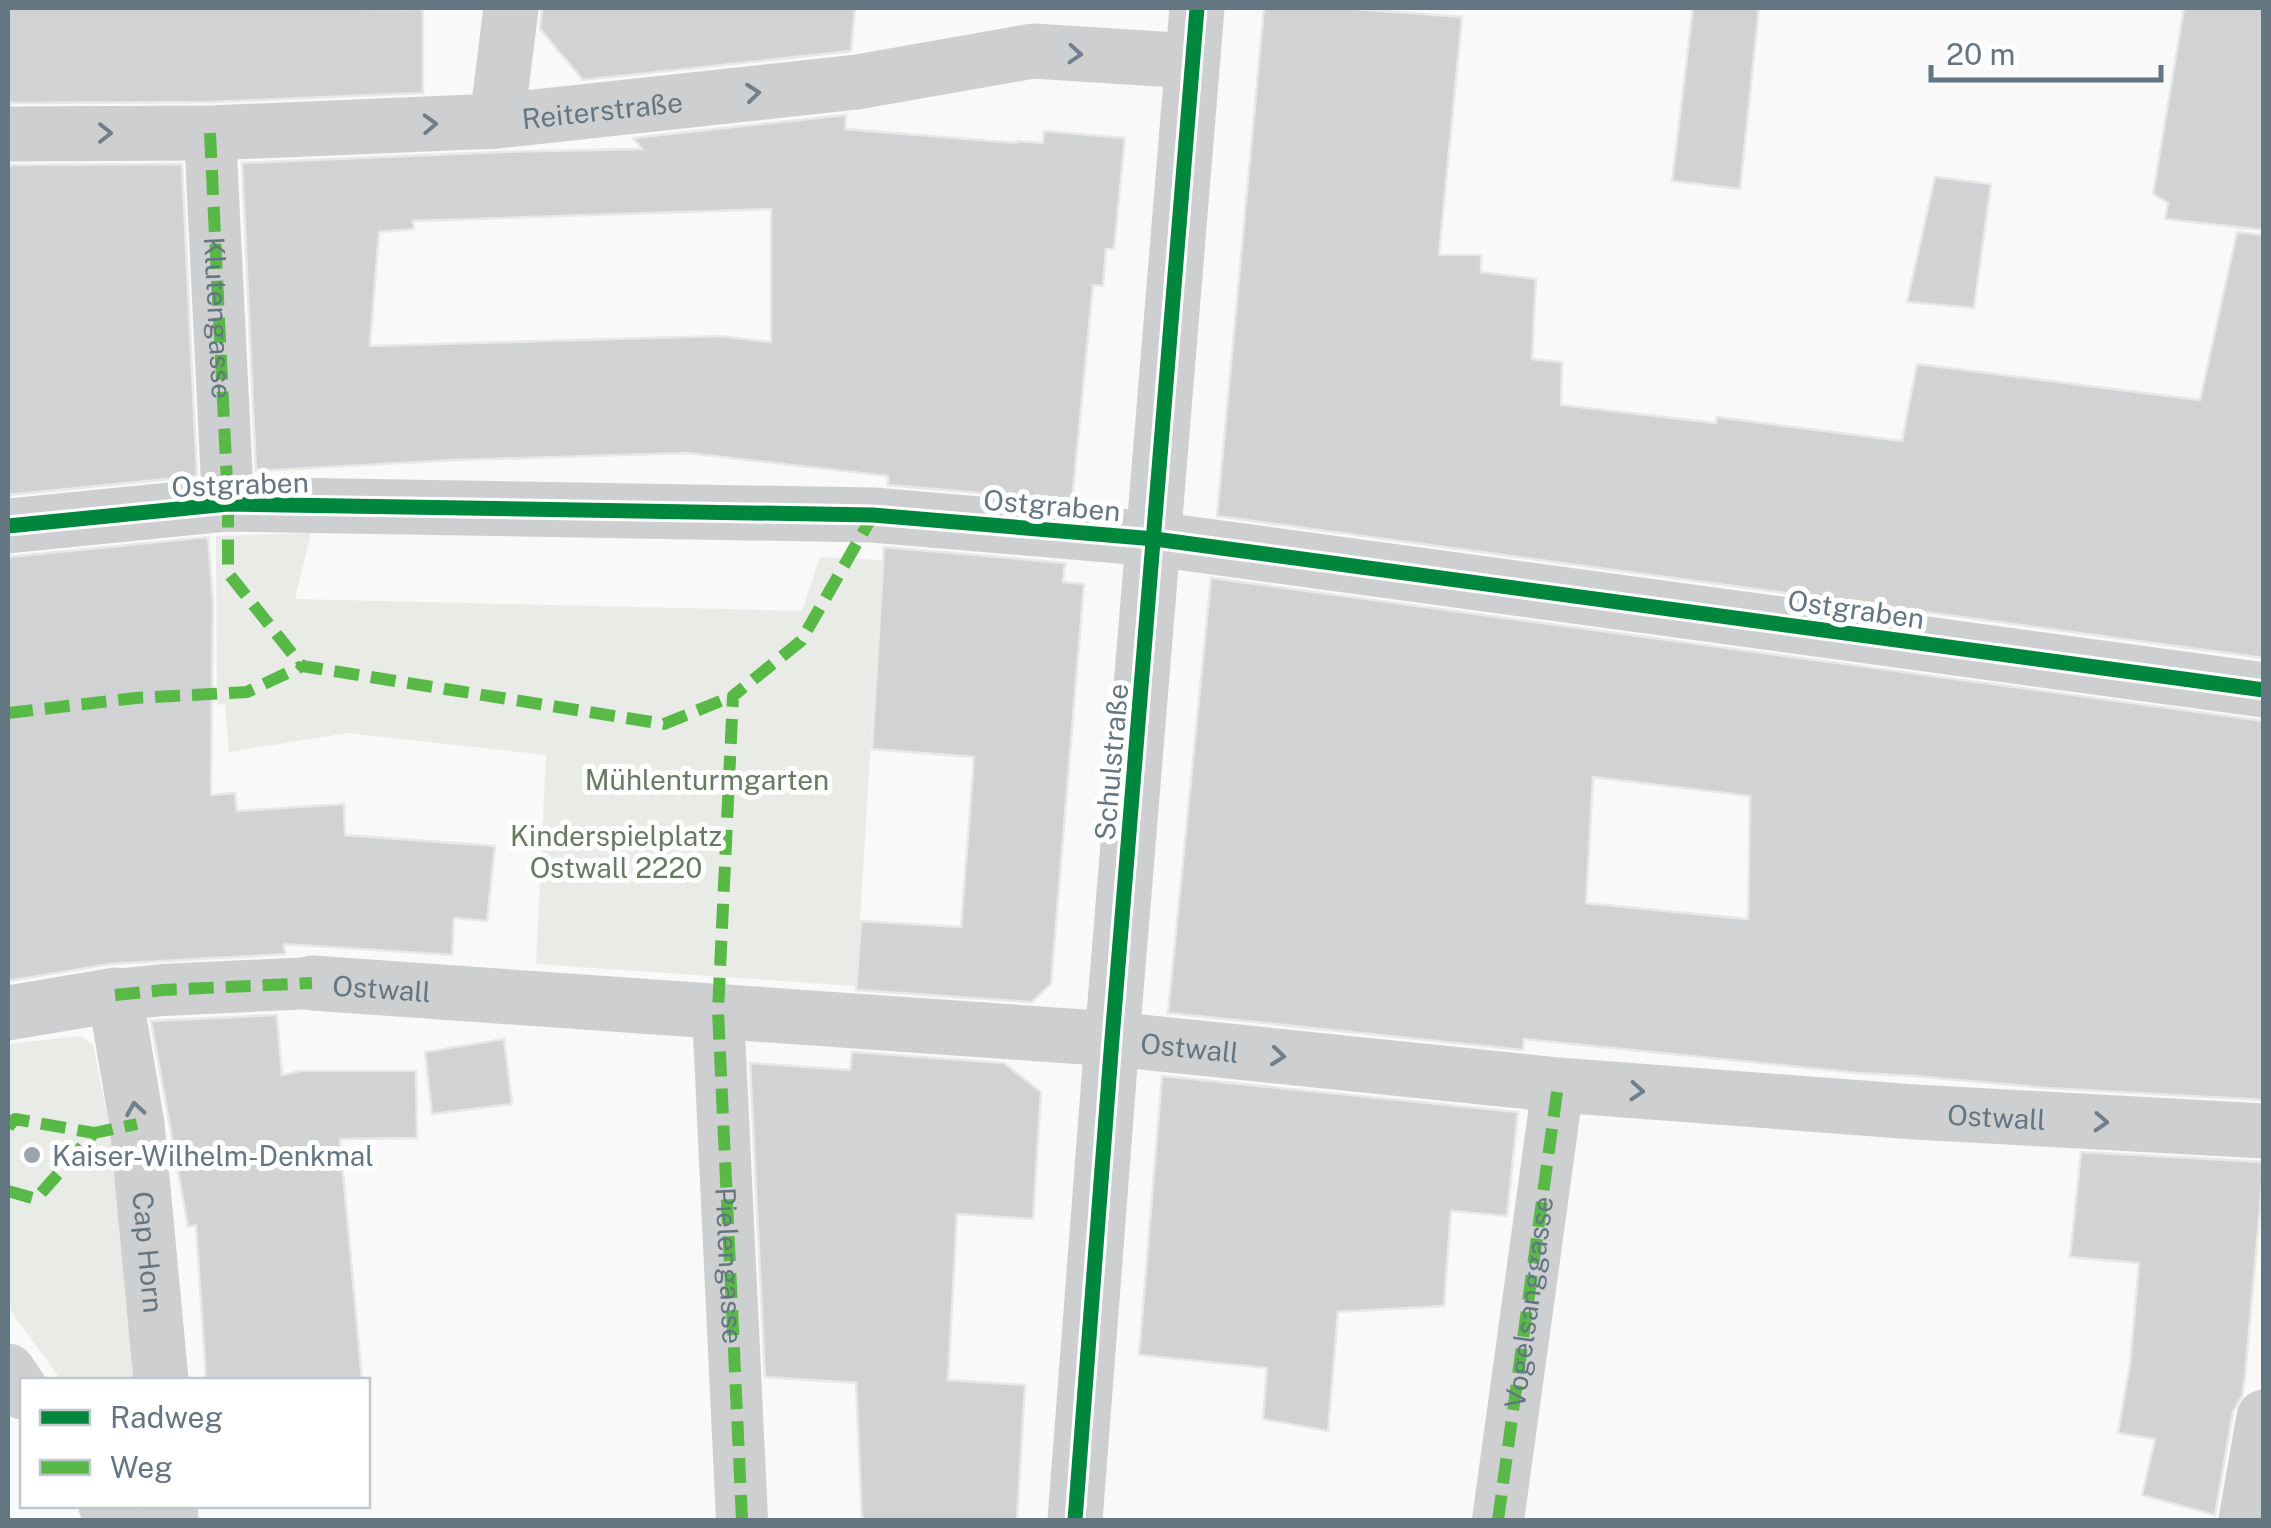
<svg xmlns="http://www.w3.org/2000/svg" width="2271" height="1528" font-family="'Public Sans',sans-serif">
  <rect width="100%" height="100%" fill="#f9f9f9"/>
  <path fill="#e8ebe6" d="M311,533L295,599L802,611L820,557L882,560L856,986L536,964L546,755L347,733L229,752L225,704L217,705L216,536Z
    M81,1036L93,1045L133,1244L142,1380H61L8,1307V1044Z"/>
  <path fill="#d0d2d3" stroke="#e8e8e8" stroke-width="2.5" fill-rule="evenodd" d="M8,8L423,9V93L209,102L8,103Z
    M542,8H855L851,51L583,80L540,29Z
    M1264,8H1343L1462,17L1439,255H1481V272L1536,279L1532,359L1562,362L1561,405L1716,423L1717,417L1902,441L1917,364L2200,400L2237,232L2264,235V658L1217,516Z
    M1693,8H1759L1740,189L1672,181Z
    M2184,8H2264V230L2165,219L2168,203L2153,194Z
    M846,115L845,129L1016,143L1017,141L1043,143L1044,131L1125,138L1114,249H1106L1103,286L1093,285L1072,501L888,485V476L687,453L455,460L256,471L242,163L502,152L642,149L633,138ZM771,209V342L719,336L370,346L379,232L414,229L413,221Z
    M182,164L197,476L8,495V165Z
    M1935,177L1991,184L1974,308L1907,302Z
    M208,537L213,601L211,795L235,793L237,811L344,804L345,835L495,846L487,921L454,918L452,955L284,944L285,954L110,964L8,981V557Z
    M884,547L1065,563L1063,582L1084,584L1051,984L1032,1002L856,990L861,921L961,927L974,757L872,749Z
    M1211,578L2264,721V1100L2047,1088L1914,1076L1858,1073L1524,1039L1523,1050L1168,1013ZM1593,777L1750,796L1748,919L1586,903Z
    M277,1015L282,1075L301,1071H416L417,1138L340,1139L362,1380H206L196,1225L188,1227L151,1021Z
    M504,1039L512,1104L432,1114L425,1052Z
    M852,1052L1004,1063L1041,1092L1033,1219L957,1214L948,1380L1025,1385L1017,1520H862L856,1383L765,1377L750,1063L850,1070Z
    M1162,1076L1518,1112L1507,1216L1451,1211L1444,1306L1338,1312L1328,1431L1263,1419L1267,1368L1139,1355Z
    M2081,1152L2264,1162L2245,1377L2242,1396L2233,1412L2215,1515L2142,1495L2155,1439L2118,1433L2130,1364L2139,1263L2070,1257Z"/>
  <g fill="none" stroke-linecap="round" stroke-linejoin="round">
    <g stroke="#cecfd0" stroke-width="52">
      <path id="s1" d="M210,133L228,504"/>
      <path d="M115,995L163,990L312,983"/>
      <path id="s2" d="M718,1011L742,1520"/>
      <path id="s3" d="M1498,1520L1558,1085"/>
    </g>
    <g stroke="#cecfd0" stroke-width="55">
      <path d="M497,121L511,8"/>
      <path id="s4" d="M8,134L210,133L497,121L857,82L1033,51L1192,61"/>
      <path d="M8,526L228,504L873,515L1155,539L2264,690"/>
      <path id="s5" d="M312,983L1112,1039L1558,1085L1915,1112L2264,1131"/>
      <path id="s6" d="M8,1013L115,995L137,1124L161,1380"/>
      <path d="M8,1371L22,1392"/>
      <path d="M106,1506L117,1520"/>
      <path d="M170,1506L171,1520"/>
      <path d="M1075,1520L1112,1039L1197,8"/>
      <path d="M2246,1520L2264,1417"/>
    </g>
    <path stroke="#58b947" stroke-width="12" stroke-dasharray="25 12" stroke-linecap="butt" d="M210,133L228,504V573L302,666L664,724L733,696
      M8,713L136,698L247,692L302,666
      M115,995L163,990L312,983
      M8,1127L15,1119L94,1133
      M8,1191L36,1199L94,1133L137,1124
      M742,1520L718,1011L733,696L801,641L873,515
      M1498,1520L1558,1085"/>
    <defs>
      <path id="cycleway" d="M8,526L228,504L873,515L1155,539L2264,690
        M1075,1520L1112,1039L1197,8"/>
    </defs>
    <use href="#cycleway" stroke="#fff" stroke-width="21"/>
    <use href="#cycleway" stroke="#00873e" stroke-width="15"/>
  </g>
  <defs><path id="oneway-chevron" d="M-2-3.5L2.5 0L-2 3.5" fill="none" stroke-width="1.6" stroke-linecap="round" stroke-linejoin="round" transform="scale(2.5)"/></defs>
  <g stroke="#707f8b">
    <use href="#oneway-chevron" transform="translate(1075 54) rotate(4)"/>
    <use href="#oneway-chevron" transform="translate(753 93) rotate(-6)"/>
    <use href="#oneway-chevron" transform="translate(430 124) rotate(-2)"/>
    <use href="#oneway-chevron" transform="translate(105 133)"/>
    <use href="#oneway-chevron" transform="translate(1278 1056) rotate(6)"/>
    <use href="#oneway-chevron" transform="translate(1637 1091) rotate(4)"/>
    <use href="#oneway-chevron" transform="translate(135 1109) rotate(-99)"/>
    <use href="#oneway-chevron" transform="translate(2101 1122) rotate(3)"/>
  </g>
  <circle fill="#99a4ac" stroke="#fff" stroke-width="4" cx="32" cy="1155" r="10"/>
  <g text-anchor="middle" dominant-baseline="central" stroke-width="10" stroke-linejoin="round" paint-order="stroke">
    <g font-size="28" fill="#657683" stroke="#fff">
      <text stroke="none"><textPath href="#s4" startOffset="595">Reiterstraße</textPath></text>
      <text stroke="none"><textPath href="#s1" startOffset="185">Klutengasse</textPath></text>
      <text transform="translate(240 484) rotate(-2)">Ostgraben</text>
      <text transform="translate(1052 505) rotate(5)">Ostgraben</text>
      <text transform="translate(1856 609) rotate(8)">Ostgraben</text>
      <text transform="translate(1111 762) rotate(-85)">Schulstraße</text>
      <text stroke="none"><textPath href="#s5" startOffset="70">Ostwall</textPath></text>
      <text stroke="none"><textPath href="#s5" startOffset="880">Ostwall</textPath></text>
      <text stroke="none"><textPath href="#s5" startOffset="1690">Ostwall</textPath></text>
      <text stroke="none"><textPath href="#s6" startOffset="368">Cap Horn</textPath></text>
      <text stroke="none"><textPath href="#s2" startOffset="255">Pielengasse</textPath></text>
      <text stroke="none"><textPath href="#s3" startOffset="220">Vogelsanggasse</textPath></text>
    </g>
    <g font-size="28" fill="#687a64" stroke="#fff">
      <text x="707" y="779">Mühlenturmgarten</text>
      <text x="616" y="835">Kinderspielplatz<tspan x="616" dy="32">Ostwall 2220</tspan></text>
    </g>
    <g font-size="28" fill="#657683" stroke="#fff" text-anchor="start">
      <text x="52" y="1155">Kaiser-Wilhelm-Denkmal</text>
    </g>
  </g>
  <rect width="2271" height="1528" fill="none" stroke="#657683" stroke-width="20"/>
  <rect x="20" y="1378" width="350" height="130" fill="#ffffff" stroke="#c1c8cd" stroke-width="2.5"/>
  <rect x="40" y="1410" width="50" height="15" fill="#00873e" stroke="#c1c8cd" stroke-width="2.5"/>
  <text x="110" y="1428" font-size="30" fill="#657683">Radweg</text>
  <rect x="40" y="1460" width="50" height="15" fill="#58b947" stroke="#c1c8cd" stroke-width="2.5"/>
  <text x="110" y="1478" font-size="30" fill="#657683">Weg</text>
  <path d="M1931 65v15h230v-15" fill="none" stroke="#657683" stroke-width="5"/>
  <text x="1946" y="65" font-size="30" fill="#657683" stroke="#ffffff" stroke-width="8" paint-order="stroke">20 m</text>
</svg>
